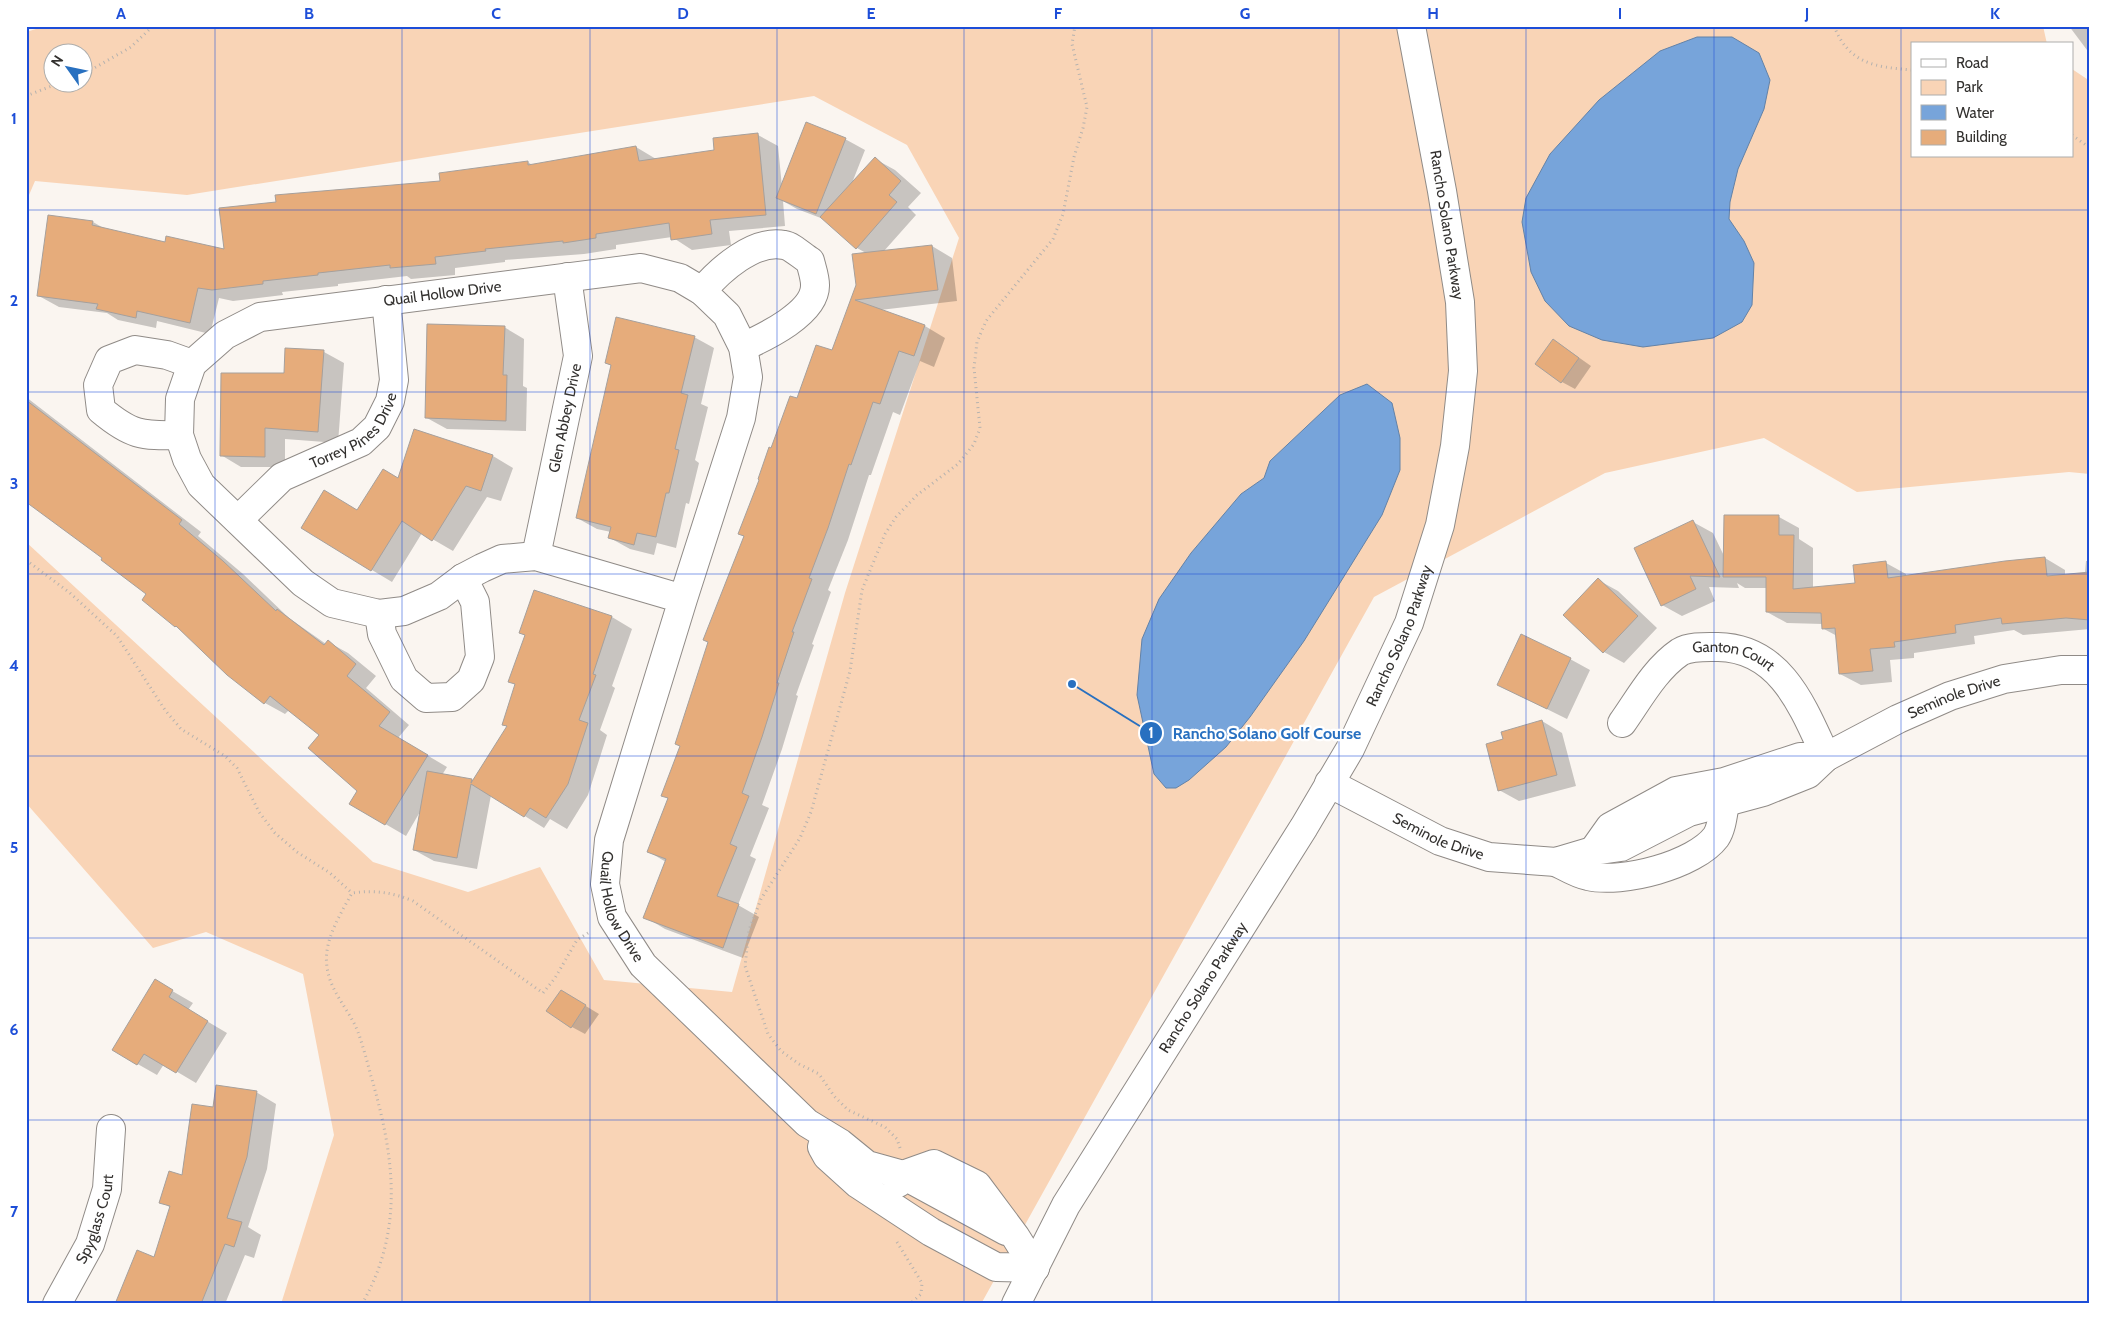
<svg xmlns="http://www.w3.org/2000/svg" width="2116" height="1330" font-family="Cabin,sans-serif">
  <rect width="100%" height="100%" fill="#faf5f0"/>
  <path fill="#f9d4b6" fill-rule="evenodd" d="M46,26H2043L2047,44H1912V156H2072V69L2090,81V474L2069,472L1857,492L1764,438L1605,473L1374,597L981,1304H281L334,1135L303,974L206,932L153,948L26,803V542L373,862L468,892L540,867L604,980L732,992L845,593L959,238L907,145L814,96L187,195L35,181L26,202V32ZM52,52H82V82H52Z"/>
  <path fill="#77a4da" stroke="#6382a7" d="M1697,37H1732L1759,53L1770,80L1764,109L1738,169L1730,202L1729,219L1744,241L1754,263L1752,305L1742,322L1713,338L1643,347L1602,340L1569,326L1545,301L1531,272L1522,222L1526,198L1550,154L1599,100L1660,51Z
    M1367,384L1392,403L1400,438V470L1382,515L1304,641L1250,717L1226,747L1189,780L1176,788H1166L1154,774L1137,695L1142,639L1159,599L1191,553L1241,494L1264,478L1270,461L1340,395Z"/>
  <path fill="#0003" d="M2069,26H2090V54Z
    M758,135L778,146L782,187L845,139L865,150L852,183L875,159L895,170L921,193L908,207L916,215L884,251L932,246L952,258L957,301L880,310L925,326L945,338L934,367L920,361L900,415L893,412L871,475H869L848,540L828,590L831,592L812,644L814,645L796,695L798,696L782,749L762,805L769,808L750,856L756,859L738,905L759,917L743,958L665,929L645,917L666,862L649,852L669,799L663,795L682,746L745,537L740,534L772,449L797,400L833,352L857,285L866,253L857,248L826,220L797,209L783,201L785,226L729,231L731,245L692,250L672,237L616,245V249L584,254L505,260V262L455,268V275L411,279L407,276L338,284V286L282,292L283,295L233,301L219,298L210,334L157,321L156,328L118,320L107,313L59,307L39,296L93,222L107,230L166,244L225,251L442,182L528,162L532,165L636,147L656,159L715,151Z
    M504,327L524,339L523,386L527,388L526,431L447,429L427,418Z
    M694,337L714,348L701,404L708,407L695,460L699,463L689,504L686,503L676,548L657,543L654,555L630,549L610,538L611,532L597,529L577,518L612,366L606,363Z
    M1554,340L1591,366L1575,389L1562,382Z
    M324,352L344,363L338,443L285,439V467H241L221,455L285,375Z
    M26,397L201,532L198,536L243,574L289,618L326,644L328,642L348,653L376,676L366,688L409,725L398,738L447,767L442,775L474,781L508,727L503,724L516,685L510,681L526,636L521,633L535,591L612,617L632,629L612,686L615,688L600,730L607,735L588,795L567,829L550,819L544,828L491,795L477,869L434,861L414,850L421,810L406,836L351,804L359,790L320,735L289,710L285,714L265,703L228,674L181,630L175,626L148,594L104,558L26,499Z
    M415,430L493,456L513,468L501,501L487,497L453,551L422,533L392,582L302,528L358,512L398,479Z
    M1725,516L1779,517L1799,528V539L1813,548V589L1856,584L1886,563L1906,574V577L2045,558L2065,570V575L2085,573L2086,561H2090V629L2023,635L2014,630L1974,636L1975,644L1914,653V658L1890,660L1892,682L1861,685L1840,674L1837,636L1824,629L1823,624L1787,623L1767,612L1768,588H1745L1737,583L1739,588L1709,587L1715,601L1682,616L1662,605L1693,522L1713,533L1725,558Z
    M1598,580L1618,591L1657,628L1624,663L1604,652Z
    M1570,659L1590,670L1567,719L1498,685Z
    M1542,721L1562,733L1576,786L1519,801L1499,790L1504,740Z
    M155,981L193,1003L188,1010L227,1033L196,1083L164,1064L157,1075L113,1050Z
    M561,991L599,1014L585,1034L572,1027Z
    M256,1092L276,1104L267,1169L248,1227L261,1235L254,1258L245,1255L225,1304H123L155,1259L171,1208L161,1202L183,1176L214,1108Z"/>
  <path fill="#e6ac7b" stroke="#a6a09c" d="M806,122L846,138L816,214L776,198Z
    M758,133L766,215L710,220L712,234L671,240L669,223L596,234V238L563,243V241L485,249L486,251L435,257L436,264L390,268V265L318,273V275L263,281V284L212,290L198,288L190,323L137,311L136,318L96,309L98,304L37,296L48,215L93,221L92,225L165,242L166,236L224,249L219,208L276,202L275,195L440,181L439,173L528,161V165L636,146L639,161L714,150L713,138Z
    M875,157L901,181L889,195L897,202L856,249L820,217Z
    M932,245L938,290L855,300L925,325L914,356L899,351L880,404L873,402L851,465L849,464L828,528L809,578L812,579L792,632H794L777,683H779L762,737L742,793L749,796L730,844L737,847L717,896L739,904L723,948L643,918L666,859L647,852L668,798L661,796L680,746L675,744L708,642L703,640L744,536L738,534L759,480L758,479L769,447L771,448L790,396L797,398L816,345L832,350L856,285L852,254Z
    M616,317L695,336L681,393L688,395L675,449L679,450L669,493H666L656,537L637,533L634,545L608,538L611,527L576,518L611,365L605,363Z
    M427,324L505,326L503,375H507L506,421L425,418Z
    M1553,339L1579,358L1561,383L1535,364Z
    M285,348L324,350L318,432L265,428V457L220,456L221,373H284Z
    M26,400L182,520L179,524L223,561L276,611L277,609L324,645L328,640L356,664L347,676L390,712L379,726L428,755L385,825L349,804L357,791L308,748L319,735L270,696L264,704L227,675L176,626L175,627L142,600L146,594L101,560L102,558L26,502Z
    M414,429L493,455L481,491L466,486L432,541L402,521L371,571L301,528L324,490L357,510L383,469L398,478Z
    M1724,515H1779V535H1794L1793,589L1855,583L1853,565L1886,561L1888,578L2005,561L2045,557L2047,576L2090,572V620L2066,618L2002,624L2001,618L1955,625L1956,633L1894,642L1895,647L1870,649L1873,671L1839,674L1835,628L1822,629L1821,613L1766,612V577H1723Z
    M1693,520L1720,577L1690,576L1696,589L1661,606L1634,548Z
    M1598,578L1638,616L1603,653L1563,615Z
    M534,590L612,616L593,674L596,675L579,720L588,723L568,784L546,818L530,808L524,817L471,784L457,858L413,850L427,771L472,779L471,783L507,726L502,725L515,684L508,682L525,635L519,633Z
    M1521,634L1571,658L1547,709L1497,685Z
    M1542,720L1557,775L1498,791L1486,744L1503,739L1501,732Z
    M155,979L173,990L169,997L208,1021L176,1073L144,1054L137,1065L112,1050Z
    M561,990L586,1005L571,1028L546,1011Z
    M216,1085L257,1091L247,1157L227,1218L242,1222L234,1247L225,1244L201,1304H115L137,1250L154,1257L170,1206L159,1203L169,1171L182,1175L192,1104L213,1107Z"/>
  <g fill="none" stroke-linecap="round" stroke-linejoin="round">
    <defs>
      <g id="minor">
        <path d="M702,291C720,270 754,239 784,245C792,246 803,257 810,261C812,269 815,277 815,285C816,313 765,337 743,347"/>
        <path d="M179,435C141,436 131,435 101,410L98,385L109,360L135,350L167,355L192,364"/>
        <path id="s1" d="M238,520L282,477L361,442L377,427L390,401L394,380L386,300"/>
        <path id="s2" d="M536,556L578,356L567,277"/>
        <path id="s3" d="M683,599L536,556L502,559L482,568L463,578L439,596L404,611L379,614L332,603L303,583L201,485L187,459L179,435L180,399L192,364L225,335L260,317L641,268L680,278L702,291L727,315L743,347L748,377L741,418L683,599L609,840L605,884L612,917L643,965L807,1123L840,1143L867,1165L903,1175L934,1164L977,1185L1015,1236L1035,1268"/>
        <path d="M379,614L382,634L404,679L426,698L452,697L471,680L480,657L475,602L463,578"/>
        <path id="s4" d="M1622,723C1639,699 1655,669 1680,652C1690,646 1706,647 1718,647C1781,648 1803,707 1826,757"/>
        <path id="s5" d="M1329,783L1440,841L1489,857L1556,862L1593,851L1621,847L1689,812L1763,792L1808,774L1826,757L1898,719L1950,696L2004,679L2061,670H2090"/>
        <path d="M1593,851L1610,827L1676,791L1724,782L1800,757H1826"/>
        <path d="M1556,862C1566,867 1577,874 1588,876C1622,884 1695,865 1716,837C1722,828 1723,813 1725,803"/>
        <path d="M822,1147L827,1156L858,1184L931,1232L996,1267L1035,1268"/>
        <path d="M898,1183L903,1175L1006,1231"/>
        <path id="s6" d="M57,1304L90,1244L107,1189L111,1129"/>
        <path id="s7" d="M1016,1304L1066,1205L1304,827L1350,749L1409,623L1440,525L1455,446L1463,371L1460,302L1442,191L1411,26"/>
      </g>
    </defs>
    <use href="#minor" stroke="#908b87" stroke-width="30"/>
    <path stroke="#b6b2ae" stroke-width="3" stroke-dasharray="1 4" stroke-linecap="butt" d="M1834,26C1849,64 1875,67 1912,70
      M82,75L131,47L153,26
      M26,96L62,82
      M2072,135L2090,148
      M26,560L70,593L117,636L165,710L181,729L225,756L237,768L259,812L275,833L297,852L330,873L352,893
      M900,1148L897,1139L885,1127L848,1110L834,1096L819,1074L799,1064L781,1051L768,1034L745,966L749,930L761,899L800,838L811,812L850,671L862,590L885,534L896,517L917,495L958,464L974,444L980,428L974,368L977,342L986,321L1053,239L1063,214L1074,157L1083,128L1087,107L1072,44L1075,26
      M897,1242L922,1283L921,1294L910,1304
      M362,1304C405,1229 394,1155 371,1076C367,1061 363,1046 358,1032C349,1009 330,992 327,967C323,941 340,915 352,893C374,890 392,892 413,901L543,993L555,978L577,940L591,931"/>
    <use href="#minor" stroke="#fff" stroke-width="28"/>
  </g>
  <path fill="none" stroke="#1d4ed8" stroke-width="1" stroke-opacity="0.55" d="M215,26V1304M402,26V1304M590,26V1304M777,26V1304M964,26V1304M1152,26V1304M1339,26V1304M1526,26V1304M1714,26V1304M1901,26V1304M26,210H2090M26,392H2090M26,574H2090M26,756H2090M26,938H2090M26,1120H2090"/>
  <g text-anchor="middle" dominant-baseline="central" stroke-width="4.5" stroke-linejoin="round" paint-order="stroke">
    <g font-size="15" fill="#33312f" stroke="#fff">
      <text transform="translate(1447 225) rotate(81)">Rancho Solano Parkway</text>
      <text stroke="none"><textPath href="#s3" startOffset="944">Quail Hollow Drive</textPath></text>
      <text stroke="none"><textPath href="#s2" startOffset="141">Glen Abbey Drive</textPath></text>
      <text stroke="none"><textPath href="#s1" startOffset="150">Torrey Pines Drive</textPath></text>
      <text stroke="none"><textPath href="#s7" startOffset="772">Rancho Solano Parkway</textPath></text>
      <text stroke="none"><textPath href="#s4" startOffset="148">Ganton Court</textPath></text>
      <text stroke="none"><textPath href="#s5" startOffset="679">Seminole Drive</textPath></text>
      <text stroke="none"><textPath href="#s5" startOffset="122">Seminole Drive</textPath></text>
      <text stroke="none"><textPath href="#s3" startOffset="1865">Quail Hollow Drive</textPath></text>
      <text stroke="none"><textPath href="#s7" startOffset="368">Rancho Solano Parkway</textPath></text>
      <text stroke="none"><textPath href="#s6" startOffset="94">Spyglass Court</textPath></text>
    </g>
  </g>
  <path fill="none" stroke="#2870c0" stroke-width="2" d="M1072 684L1151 733"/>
  <g fill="#2870c0" stroke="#fff" stroke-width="2">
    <circle cx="1072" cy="684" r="5"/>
    <circle cx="1151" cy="733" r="12"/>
  </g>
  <g font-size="15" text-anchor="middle" font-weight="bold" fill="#fff">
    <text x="1151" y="738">1</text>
  </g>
  <g font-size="16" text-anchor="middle" font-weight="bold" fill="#2870c0" stroke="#fff" stroke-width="4.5" stroke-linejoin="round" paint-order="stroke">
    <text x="1267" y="739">Rancho Solano Golf Course</text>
  </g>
  <rect width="2116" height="1330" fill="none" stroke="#ffffff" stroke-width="55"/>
  <rect x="1911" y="42" width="162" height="115" fill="#ffffff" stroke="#adadac"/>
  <rect x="1921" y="59" width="25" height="8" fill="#ffffff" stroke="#adadac"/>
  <text x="1956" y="68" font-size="15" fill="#33312f">Road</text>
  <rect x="1921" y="80" width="25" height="15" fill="#f9d4b6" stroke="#adadac"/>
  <text x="1956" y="92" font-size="15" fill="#33312f">Park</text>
  <rect x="1921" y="105" width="25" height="15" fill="#77a4da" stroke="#adadac"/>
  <text x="1956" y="118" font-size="15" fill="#33312f">Water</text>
  <rect x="1921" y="130" width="25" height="15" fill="#e6ac7b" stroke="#adadac"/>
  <text x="1956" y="142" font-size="15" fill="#33312f">Building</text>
  <g transform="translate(68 68) rotate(303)"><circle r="24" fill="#ffffff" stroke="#adadac"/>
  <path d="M0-4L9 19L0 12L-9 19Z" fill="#2870c0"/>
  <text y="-8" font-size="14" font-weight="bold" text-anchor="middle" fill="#33312f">N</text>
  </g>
  <rect x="28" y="28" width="2060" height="1274" fill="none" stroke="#1d4ed8" stroke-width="2"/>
  <g font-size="16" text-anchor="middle" font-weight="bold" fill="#1d4ed8">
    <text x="121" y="19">A</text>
    <text x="309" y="19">B</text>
    <text x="496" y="19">C</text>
    <text x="683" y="19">D</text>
    <text x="871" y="19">E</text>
    <text x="1058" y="19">F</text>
    <text x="1245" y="19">G</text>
    <text x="1433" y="19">H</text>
    <text x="1620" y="19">I</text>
    <text x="1807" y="19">J</text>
    <text x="1995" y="19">K</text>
    <text x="14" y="124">1</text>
    <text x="14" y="306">2</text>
    <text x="14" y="489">3</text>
    <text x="14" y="671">4</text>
    <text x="14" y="853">5</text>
    <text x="14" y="1035">6</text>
    <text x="14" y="1217">7</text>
  </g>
</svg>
